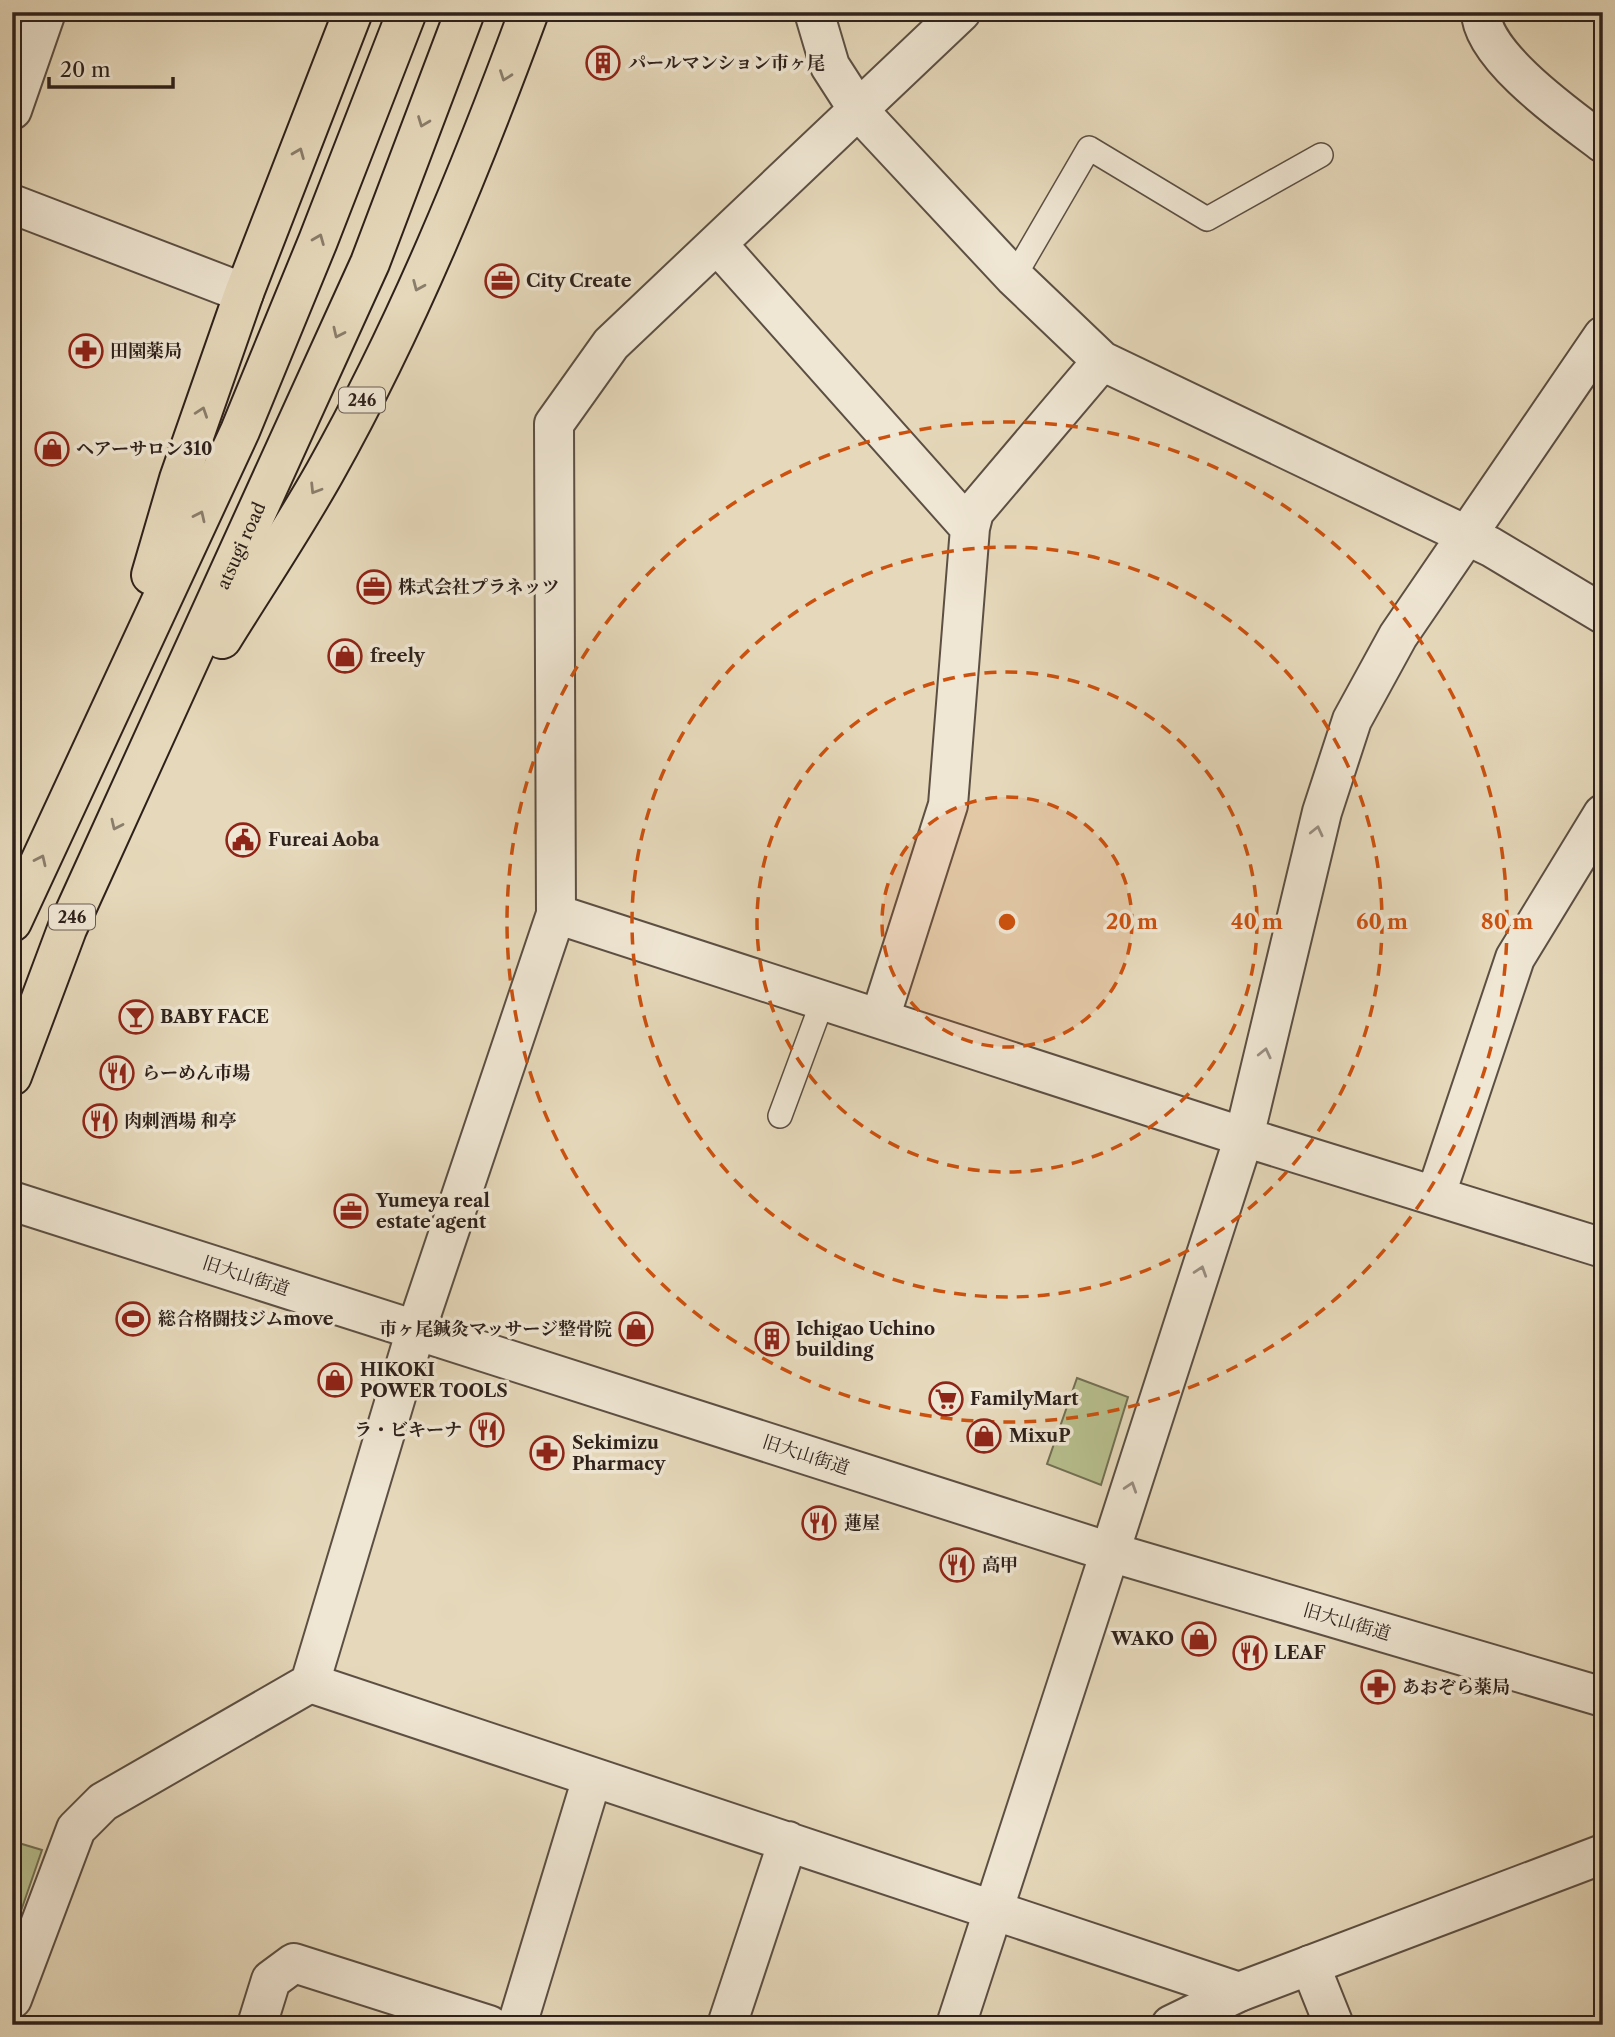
<svg xmlns="http://www.w3.org/2000/svg" width="1615" height="2037" font-family="'Libre Caslon Text','Noto Serif JP',serif">
  <rect width="100%" height="100%" fill="#e6d9bb"/>
  <filter id="stains"><feTurbulence type="fractalNoise" baseFrequency=".00286" numOctaves="4"/><feColorMatrix values="0 0 0 0 .2 0 0 0 0 .09 0 0 0 0 .02 0 0 0 .5 -.17"/></filter>
  <radialGradient id="worn" r=".72"><stop offset=".6" stop-color="#630" stop-opacity="0"/><stop offset="1" stop-color="#630" stop-opacity=".3"/></radialGradient>
  <path fill="#b7bf8e" stroke="#727054" stroke-width="2" d="M1077,1378L1128,1397L1101,1485L1047,1464Z
    M12,1841L42,1850L12,1937Z"/>
  <g fill="none" stroke-linecap="round" stroke-linejoin="round">
    <defs>
      <path id="service" d="M1014,277L1089,148L1207,219L1321,155
        M780,1116L823,1000"/>
      <path id="minor" d="M814,12L830,66L859,111L1014,277L1102,361L1491,547L1603,614
        M12,110L46,12
        M12,204L244,293
        M717,244L970,528
        M556,914L1244,1137L1603,1248
        M880,1018L948,805L970,528L974,512L1102,361
        M1436,1194L1515,958L1603,814
        M416,1330L556,914L554,424L611,344L961,12
        M1110,1552L1244,1137L1322,812L1352,720L1398,636L1603,336
        M310,1683L1239,1992
        M1310,1965L1334,2025
        M257,2025L271,1980L294,1963L489,2025
        M517,2025L592,1778
        M727,2025L788,1841"/>
      <path id="tertiary" d="M1481,12C1481,56 1570,118 1603,143
        M12,1201L1110,1552L1603,1697
        M12,1999L76,1829L103,1802L310,1683L416,1330
        M956,2025L1110,1552
        M1171,2025L1239,1992L1603,1854"/>
      <g id="trunk">
        <path d="M151,575L179,479L244,293L353,12"/>
        <path d="M222,639C256,584 293,529 325,472C407,326 471,169 529,12"/>
        <path d="M12,922L240,431L318,241L407,12"/>
        <path id="s1" d="M12,1076L67,929L370,263L465,12"/>
      </g>
    </defs>
    <use href="#service" stroke="#5c4f43" stroke-width="26"/>
    <use href="#minor" stroke="#5c4f43" stroke-width="42"/>
    <use href="#tertiary" stroke="#5c4f43" stroke-width="42"/>
    <use href="#trunk" stroke="#2e211b" stroke-width="42"/>
    <use href="#service" stroke="#efe6d3" stroke-width="23"/>
    <use href="#minor" stroke="#efe6d3" stroke-width="38"/>
    <use href="#tertiary" stroke="#efe6d3" stroke-width="38"/>
    <use href="#trunk" stroke="#e6d9bb" stroke-width="38"/>
  </g>
  <defs><path id="oneway-chevron" d="M-2-3.5L2.5 0L-2 3.5" fill="none" stroke-width="1.6" stroke-linecap="round" stroke-linejoin="round" transform="scale(1.75)"/></defs>
  <g stroke="#8a7d6b">
    <use href="#oneway-chevron" transform="translate(505 76) rotate(110)"/>
    <use href="#oneway-chevron" transform="translate(423 122) rotate(111)"/>
    <use href="#oneway-chevron" transform="translate(299 153) rotate(-68)"/>
    <use href="#oneway-chevron" transform="translate(319 239) rotate(-68)"/>
    <use href="#oneway-chevron" transform="translate(418 286) rotate(113)"/>
    <use href="#oneway-chevron" transform="translate(338 333) rotate(115)"/>
    <use href="#oneway-chevron" transform="translate(202 412) rotate(-71)"/>
    <use href="#oneway-chevron" transform="translate(315 489) rotate(122)"/>
    <use href="#oneway-chevron" transform="translate(200 516) rotate(-65)"/>
    <use href="#oneway-chevron" transform="translate(116 825) rotate(115)"/>
    <use href="#oneway-chevron" transform="translate(41 860) rotate(-65)"/>
  </g>
  <g stroke="#988d80">
    <use href="#oneway-chevron" transform="translate(1317 831) rotate(-77)"/>
    <use href="#oneway-chevron" transform="translate(1265 1053) rotate(-77)"/>
    <use href="#oneway-chevron" transform="translate(1201 1271) rotate(-72)"/>
    <use href="#oneway-chevron" transform="translate(1131 1487) rotate(-72)"/>
  </g>
  <circle cx="1007" cy="922" r="125" fill="#cc510e" fill-opacity=".12"/>
  <g fill="none" stroke="#cc510e" stroke-width="3.5" stroke-dasharray="12 9">
    <circle cx="1007" cy="922" r="125"/>
    <circle cx="1007" cy="922" r="250"/>
    <circle cx="1007" cy="922" r="375"/>
    <circle cx="1007" cy="922" r="500"/>
  </g>
  <defs>
    <symbol id="building-ring" viewBox="-11 -11 22 22"><circle r="9.5" fill="#efe6d3" stroke="#8f2418" stroke-width="1.5"/><path d="M-4-6H4V6H1V3H-1V6H-4ZM-2.5-4.3h1.7v1.8h-1.7ZM.8-4.3h1.7v1.8H.8ZM-2.5-1h1.7V.8h-1.7ZM.8-1h1.7V.8H.8Z" fill="#8f2418"/></symbol>
    <symbol id="office-ring" viewBox="-11 -11 22 22"><circle r="9.5" fill="#efe6d3" stroke="#8f2418" stroke-width="1.5"/><path d="M-6-3h4V-5.5h4V-3h4V5H-6ZM-1-4.5V-3h2v-1.5ZM-6 0V1H6V0Z" fill="#8f2418"/></symbol>
    <symbol id="pharmacy-ring" viewBox="-11 -11 22 22"><circle r="9.5" fill="#efe6d3" stroke="#8f2418" stroke-width="1.5"/><path d="M-2-6h4v4h4v4h-4v4h-4v-4h-4v-4h4Z" fill="#8f2418"/></symbol>
    <symbol id="shop-ring" viewBox="-11 -11 22 22"><circle r="9.5" fill="#efe6d3" stroke="#8f2418" stroke-width="1.5"/><path d="M-5-2.5h2.3a2.7 3.5 0 0 1 5.4 0H5L5.5 6h-11ZM-1.5-2.5h3a1.5 2.3 0 0 0-3 0Z" fill="#8f2418"/></symbol>
    <symbol id="civic-ring" viewBox="-11 -11 22 22"><circle r="9.5" fill="#efe6d3" stroke="#8f2418" stroke-width="1.5"/><path d="M-.6-6.5H3V-4.5H.6V-3L4-1V1h2V6H-6V1h2V-1L-.6-3ZM-1.2 2.5V6h2.4V2.5Z" fill="#8f2418"/></symbol>
    <symbol id="bar-ring" viewBox="-11 -11 22 22"><circle r="9.5" fill="#efe6d3" stroke="#8f2418" stroke-width="1.5"/><path d="M-6-5H6L.8 .8V4.5H3.5V6h-7V4.5H-.8V.8Z" fill="#8f2418"/></symbol>
    <symbol id="restaurant-ring" viewBox="-11 -11 22 22"><circle r="9.5" fill="#efe6d3" stroke="#8f2418" stroke-width="1.5"/><path d="M-5-6h1v4h1v-4h1v4h1v-4h1v5L-1.5 .5V6h-2V.5L-5-1ZM5-6V6H3V1.5H1.5Q1.5-4 5-6Z" fill="#8f2418"/></symbol>
    <symbol id="stadium-ring" viewBox="-11 -11 22 22"><circle r="9.5" fill="#efe6d3" stroke="#8f2418" stroke-width="1.5"/><path d="M0-5a6.5 5 0 1 0 0 10a6.5 5 0 1 0 0-10ZM-3.5-1.8h7v3.6h-7Z" fill="#8f2418"/></symbol>
    <symbol id="supermarket-ring" viewBox="-11 -11 22 22"><circle r="9.5" fill="#efe6d3" stroke="#8f2418" stroke-width="1.5"/><path d="M-6-5.5h2.5l.6 2H6L4.5 2H-2.5L-4.4-4H-6ZM-1.5 3.2a1.3 1.3 0 1 0 .1 0ZM3 3.2a1.3 1.3 0 1 0 .1 0Z" fill="#8f2418"/></symbol>
  </defs>
  <g fill-rule="evenodd">
    <use href="#building-ring" x="584" y="44" width="38" height="38"/>
    <use href="#office-ring" x="483" y="262" width="38" height="38"/>
    <use href="#pharmacy-ring" x="67" y="332" width="38" height="38"/>
    <use href="#shop-ring" x="33" y="430" width="38" height="38"/>
    <use href="#office-ring" x="355" y="568" width="38" height="38"/>
    <use href="#shop-ring" x="326" y="637" width="38" height="38"/>
    <use href="#civic-ring" x="224" y="821" width="38" height="38"/>
    <use href="#bar-ring" x="117" y="998" width="38" height="38"/>
    <use href="#restaurant-ring" x="98" y="1054" width="38" height="38"/>
    <use href="#restaurant-ring" x="81" y="1102" width="38" height="38"/>
    <use href="#office-ring" x="332" y="1192" width="38" height="38"/>
    <use href="#stadium-ring" x="114" y="1300" width="38" height="38"/>
    <use href="#shop-ring" x="617" y="1310" width="38" height="38"/>
    <use href="#building-ring" x="753" y="1320" width="38" height="38"/>
    <use href="#shop-ring" x="316" y="1361" width="38" height="38"/>
    <use href="#supermarket-ring" x="927" y="1380" width="38" height="38"/>
    <use href="#restaurant-ring" x="468" y="1411" width="38" height="38"/>
    <use href="#shop-ring" x="965" y="1417" width="38" height="38"/>
    <use href="#pharmacy-ring" x="528" y="1434" width="38" height="38"/>
    <use href="#restaurant-ring" x="800" y="1504" width="38" height="38"/>
    <use href="#restaurant-ring" x="938" y="1546" width="38" height="38"/>
    <use href="#shop-ring" x="1180" y="1620" width="38" height="38"/>
    <use href="#restaurant-ring" x="1231" y="1634" width="38" height="38"/>
    <use href="#pharmacy-ring" x="1359" y="1668" width="38" height="38"/>
  </g>
  <g text-anchor="middle" dominant-baseline="central" stroke-width="7" stroke-linejoin="round" paint-order="stroke">
    <g fill="#efe6d3" stroke="#685c52" stroke-width="2">
      <rect x="339" y="387.5" width="46" height="25" rx="5"/>
      <rect x="49" y="904.5" width="46" height="25" rx="5"/>
    </g>
    <g font-size="16" font-weight="bold" fill="#2e211b">
      <text x="362" y="400">246</text>
      <text x="72" y="917">246</text>
    </g>
    <g font-size="18" font-weight="bold" fill="#2e211b" stroke="#efe6d3" text-anchor="start">
      <text x="628" y="63">パールマンション市ヶ尾</text>
      <text x="526" y="281">City Create</text>
      <text x="110" y="351">田園薬局</text>
      <text x="76" y="449">ヘアーサロン310</text>
      <text x="398" y="587">株式会社プラネッツ</text>
      <text x="370" y="656">freely</text>
      <text x="268" y="840">Fureai Aoba</text>
      <text x="160" y="1017">BABY FACE</text>
      <text x="142" y="1073">らーめん市場</text>
      <text x="124" y="1121">肉刺酒場 和亭</text>
      <text x="376" y="1201">Yumeya real<tspan x="376" dy="21">estate agent</tspan></text>
      <text x="158" y="1319">総合格闘技ジムmove</text>
      <text x="612" y="1329" text-anchor="end">市ヶ尾鍼灸マッサージ整骨院</text>
      <text x="796" y="1329">Ichigao Uchino<tspan x="796" dy="21">building</tspan></text>
      <text x="360" y="1370">HIKOKI<tspan x="360" dy="21">POWER TOOLS</tspan></text>
      <text x="970" y="1399">FamilyMart</text>
      <text x="462" y="1430" text-anchor="end">ラ・ビキーナ</text>
      <text x="1009" y="1436">MixuP</text>
      <text x="572" y="1443">Sekimizu<tspan x="572" dy="21">Pharmacy</tspan></text>
      <text x="844" y="1523">蓮屋</text>
      <text x="982" y="1565">高甲</text>
      <text x="1174" y="1639" text-anchor="end">WAKO</text>
      <text x="1274" y="1653">LEAF</text>
      <text x="1402" y="1687">あおぞら薬局</text>
    </g>
    <g font-size="18" fill="#2e211b" stroke="#efe6d3">
      <text stroke="none"><textPath href="#s1" startOffset="578">atsugi road</textPath></text>
      <text transform="translate(246 1276) rotate(18)">旧大山街道</text>
      <text transform="translate(806 1455) rotate(18)">旧大山街道</text>
      <text transform="translate(1347 1622) rotate(16)">旧大山街道</text>
    </g>
  </g>
  <circle cx="1007" cy="922" r="10" fill="#cc510e" stroke="#efe6d3" stroke-width="3.5"/>
  <g font-size="21" text-anchor="middle" font-weight="bold" fill="#cc510e" stroke="#efe6d3" stroke-width="7" stroke-linejoin="round" paint-order="stroke">
    <text x="1132" y="929">20 m</text>
    <text x="1257" y="929">40 m</text>
    <text x="1382" y="929">60 m</text>
    <text x="1507" y="929">80 m</text>
  </g>
  <rect width="1615" height="2037" fill="none" stroke="#e6d9bb" stroke-width="42"/>
  <rect x="14" y="14" width="1587" height="2009" fill="none" stroke="#2e211b" stroke-width="3.5"/>
  <rect x="21" y="21" width="1573" height="1995" fill="none" stroke="#2e211b" stroke-width="2"/>
  <path d="M49 77v10h124v-10" fill="none" stroke="#2e211b" stroke-width="3.5"/>
  <text x="60" y="77" font-size="21" fill="#2e211b" stroke="#efe6d3" stroke-width="5" paint-order="stroke">20 m</text>
  <rect width="100%" height="100%" filter="url(#stains)"/>
  <rect width="100%" height="100%" fill="url(#worn)"/>
</svg>
